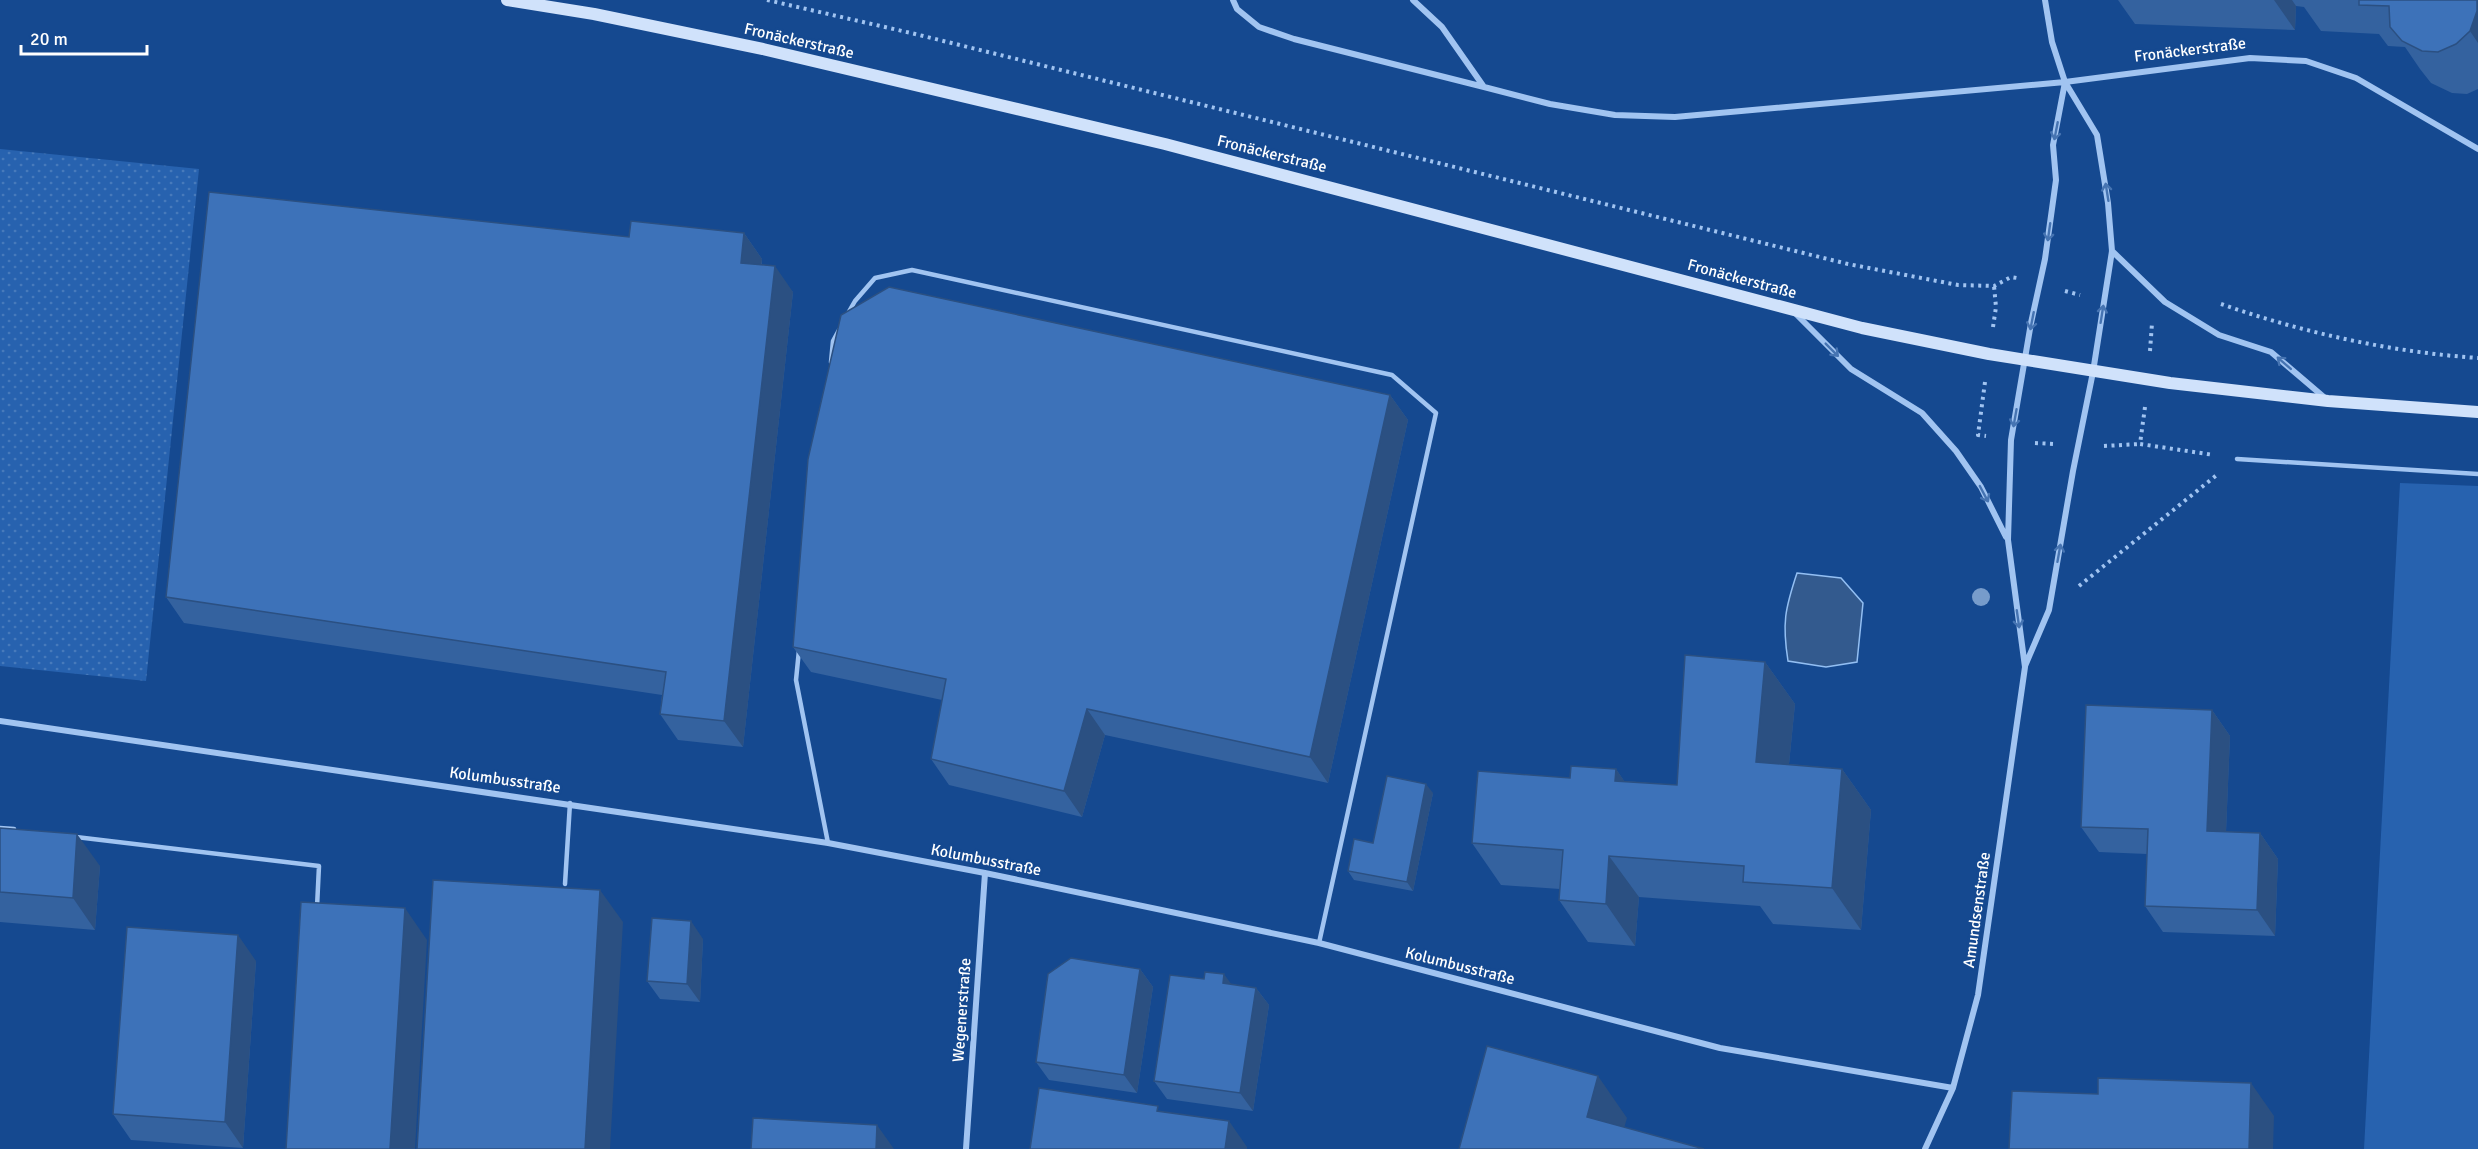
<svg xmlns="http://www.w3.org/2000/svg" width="2478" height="1149" font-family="Signika,sans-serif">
  <defs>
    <pattern id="grass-dots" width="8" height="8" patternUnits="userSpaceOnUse" patternTransform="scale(1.5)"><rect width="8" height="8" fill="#2762af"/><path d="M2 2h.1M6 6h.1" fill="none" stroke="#477abb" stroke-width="1.8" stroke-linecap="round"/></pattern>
  </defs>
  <rect width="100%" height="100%" fill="#154990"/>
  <path fill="url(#grass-dots)" d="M0,149L199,169L146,681L0,666Z"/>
  <path fill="#2762af" d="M2400,483L2478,486V1149H2364Z"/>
  <path fill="#335a8e" stroke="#93bff3" stroke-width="1.5" d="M1797,573L1841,578L1863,603L1857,662L1826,667L1788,661C1782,623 1785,609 1797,573Z"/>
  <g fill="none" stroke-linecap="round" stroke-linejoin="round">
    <path stroke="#a1c4f1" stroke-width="4" stroke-dasharray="3 4.5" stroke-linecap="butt" d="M767,0L911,33L1848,264L1958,285L1994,286L2011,277L2017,278
      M2065,291L2080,295
      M2221,304C2304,333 2391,352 2478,358
      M1993,327L1996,307L1994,286
      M2150,351L2152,323
      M1985,382L1978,435L1986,436
      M2145,407L2140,444L2214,455
      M2035,443L2055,444
      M2104,446L2140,444
      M2079,586L2218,474"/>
    <path stroke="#a1c4f1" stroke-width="4.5" d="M847,315L855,301L875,278L912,270L1392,375L1436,413L1319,943
      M831,362L833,341L839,330
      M2237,459L2478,474
      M799,650L796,680L828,843
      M0,828L14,829
      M76,837L319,866L317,907
      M565,884L570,803"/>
    <path stroke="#a1c4f1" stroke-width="6" d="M1233,0L1237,9L1259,27L1294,39L1484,87
      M1413,0L1442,27L1484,87L1550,104L1615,115L1675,117L2065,82L2250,58L2306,61L2356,78L2478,149
      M2112,251L2165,302L2219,335L2271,352L2325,398
      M1795,313L1851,369L1922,413L1956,451L1981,487L2006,537
      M2025,666L2049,610L2073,471L2093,372L2112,251L2108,203L2097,135L2065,82L2052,42L2045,0
      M0,721L828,843L985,873L1319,943L1720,1048L1953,1088
      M966,1149L985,873
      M1925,1149L1953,1088L1978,995L2025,667L2008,540L2011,440L2031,323L2045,259L2056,180L2053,145L2065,82"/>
    <path stroke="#d0e2fb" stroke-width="12" d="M507,0L594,14L763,49L1165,144L1862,328L1989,354L2170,383L2328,401L2478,412"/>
  </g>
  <circle fill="#779ccb" cx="1981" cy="597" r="9"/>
  <path fill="#34629f" d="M2118,0H2478V89L2467,94L2452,93L2431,83L2420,69L2405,47L2388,46L2379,34L2321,31L2304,7L2296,6L2295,30L2135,24Z
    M744,233L762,259V265L793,292L743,747L678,740L660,714L662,695L184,623L166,597L629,237Z
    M1390,395L1408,420L1328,783L1105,735L1082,817L949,785L931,759L942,700L811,672L793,647Z
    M1765,662L1795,704L1789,764L1842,769L1871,810L1861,930L1773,924L1760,906L1639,897L1635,946L1588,942L1559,900L1560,889L1501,885L1472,843L1570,778L1616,769L1624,781L1677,785Z
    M2212,710L2230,736L2226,832L2260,833L2278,859L2275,936L2163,932L2145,906L2147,854L2099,852L2081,827Z
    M1433,793L1413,891L1354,880L1348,871L1373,843Z
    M0,828L100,866L95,930L0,922Z
    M703,939L700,1002L660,999L647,981Z
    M256,961L243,1148L131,1140L113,1114Z
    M1140,969L1153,987L1137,1093L1049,1080L1036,1062Z
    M1231,984L1256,988L1269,1005L1253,1111L1167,1099L1154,1081Z"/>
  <path fill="#2b5082" d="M2274,0H2292L2296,6L2295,30Z
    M2477,0H2478V43L2470,31Z
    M744,233L762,259L759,288L741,263Z
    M775,266L793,292L743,747L724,721Z
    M1390,395L1408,420L1328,783L1310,757Z
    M1765,662L1795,704L1785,804L1756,762Z
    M1087,709L1105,735L1082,817L1064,791Z
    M2212,710L2230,736L2225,857L2207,831Z
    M1616,769L1645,811L1615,781Z
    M1842,769L1871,810L1861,930L1832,888Z
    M1426,784L1433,793L1413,891L1407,882Z
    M2260,833L2278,859L2275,936L2257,910Z
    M77,834L100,866L95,930L73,898Z
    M1609,856L1639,897L1635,946L1606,904Z
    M600,890L623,922L610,1149H585Z
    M405,908L427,940L415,1149H390Z
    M691,921L703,939L700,1002L687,984Z
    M238,935L256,961L243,1148L225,1122Z
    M1140,969L1153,987L1137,1093L1124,1075Z
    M1224,974L1237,992L1223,983Z
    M1256,988L1269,1005L1253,1111L1240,1093Z
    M1598,1076L1627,1118L1618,1149L1587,1117Z
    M2251,1083L2274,1116L2273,1149H2249Z
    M1229,1121L1247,1147V1149H1225Z
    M877,1125L894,1149H876Z"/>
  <path fill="#3d72b9" stroke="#2b5082" stroke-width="1.5" d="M2359,0H2477V11L2470,31L2456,44L2438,52L2422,51L2402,41L2390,27L2389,6L2359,5Z
    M209,192L629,237L631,221L744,233L741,263L775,266L724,721L660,714L666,672L166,597Z
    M889,287L1390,395L1310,757L1087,709L1064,791L931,759L946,679L793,647L808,459L841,315Z
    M1685,655L1765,662L1756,762L1842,769L1832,888L1743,882L1744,866L1609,856L1606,904L1559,900L1563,850L1472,843L1478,771L1570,778L1571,766L1616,769L1615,781L1677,785Z
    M2086,705L2212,710L2207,831L2260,833L2257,910L2145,906L2148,829L2081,827Z
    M1387,776L1426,784L1407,882L1348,871L1354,839L1373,843Z
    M0,828L77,834L73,898L0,892Z
    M433,880L600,890L585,1149H417Z
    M301,902L405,908L390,1149H286Z
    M652,918L691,921L687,984L647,981Z
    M127,927L238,935L225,1122L113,1114Z
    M1071,958L1140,969L1124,1075L1036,1062L1048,974Z
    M1205,972L1224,974L1223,983L1256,988L1240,1093L1154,1081L1170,975L1204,979Z
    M1487,1046L1598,1076L1587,1117L1704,1149H1459Z
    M2098,1078L2251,1083L2249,1149H2009L2012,1091L2098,1094Z
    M1039,1088L1158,1106L1157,1111L1229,1121L1225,1149H1030Z
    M753,1118L877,1125L876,1149H751Z"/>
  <defs><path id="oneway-shaft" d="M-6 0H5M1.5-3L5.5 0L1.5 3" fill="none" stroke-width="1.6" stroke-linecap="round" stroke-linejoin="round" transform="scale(1.5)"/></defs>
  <g stroke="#4674b2">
    <use href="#oneway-shaft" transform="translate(2056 131) rotate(101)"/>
    <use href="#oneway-shaft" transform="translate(2107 192) rotate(-99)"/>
    <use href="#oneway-shaft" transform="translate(2049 232) rotate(98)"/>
    <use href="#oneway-shaft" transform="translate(2102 314) rotate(-81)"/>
    <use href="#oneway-shaft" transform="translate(2032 321) rotate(101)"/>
    <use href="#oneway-shaft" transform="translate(1832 350) rotate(45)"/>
    <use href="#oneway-shaft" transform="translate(2284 363) rotate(-139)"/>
    <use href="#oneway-shaft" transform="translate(2015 418) rotate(100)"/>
    <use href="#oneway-shaft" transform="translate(1984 494) rotate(62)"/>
    <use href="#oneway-shaft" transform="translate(2059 553) rotate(-80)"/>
    <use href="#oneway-shaft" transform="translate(2018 619) rotate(82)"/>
  </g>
  <g text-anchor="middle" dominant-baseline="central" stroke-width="5" stroke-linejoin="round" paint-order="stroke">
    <g font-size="16" fill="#fff" stroke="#154990">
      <text transform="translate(799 41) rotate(13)">Fronäckerstraße</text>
      <text transform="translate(2190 50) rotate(-7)">Fronäckerstraße</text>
      <text transform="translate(1272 154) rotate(14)">Fronäckerstraße</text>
      <text transform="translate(1742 279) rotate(15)">Fronäckerstraße</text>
      <text transform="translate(505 780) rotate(8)">Kolumbusstraße</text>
      <text transform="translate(986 860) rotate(11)">Kolumbusstraße</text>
      <text transform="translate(1977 910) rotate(-82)">Amundsenstraße</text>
      <text transform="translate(1460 966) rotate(14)">Kolumbusstraße</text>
      <text transform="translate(962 1010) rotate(-86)">Wegenerstraße</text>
    </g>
  </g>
  <path d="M21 45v9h126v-9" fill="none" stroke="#ffffff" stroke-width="3"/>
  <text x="30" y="45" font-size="18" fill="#ffffff" stroke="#154990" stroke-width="4.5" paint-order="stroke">20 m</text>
</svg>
